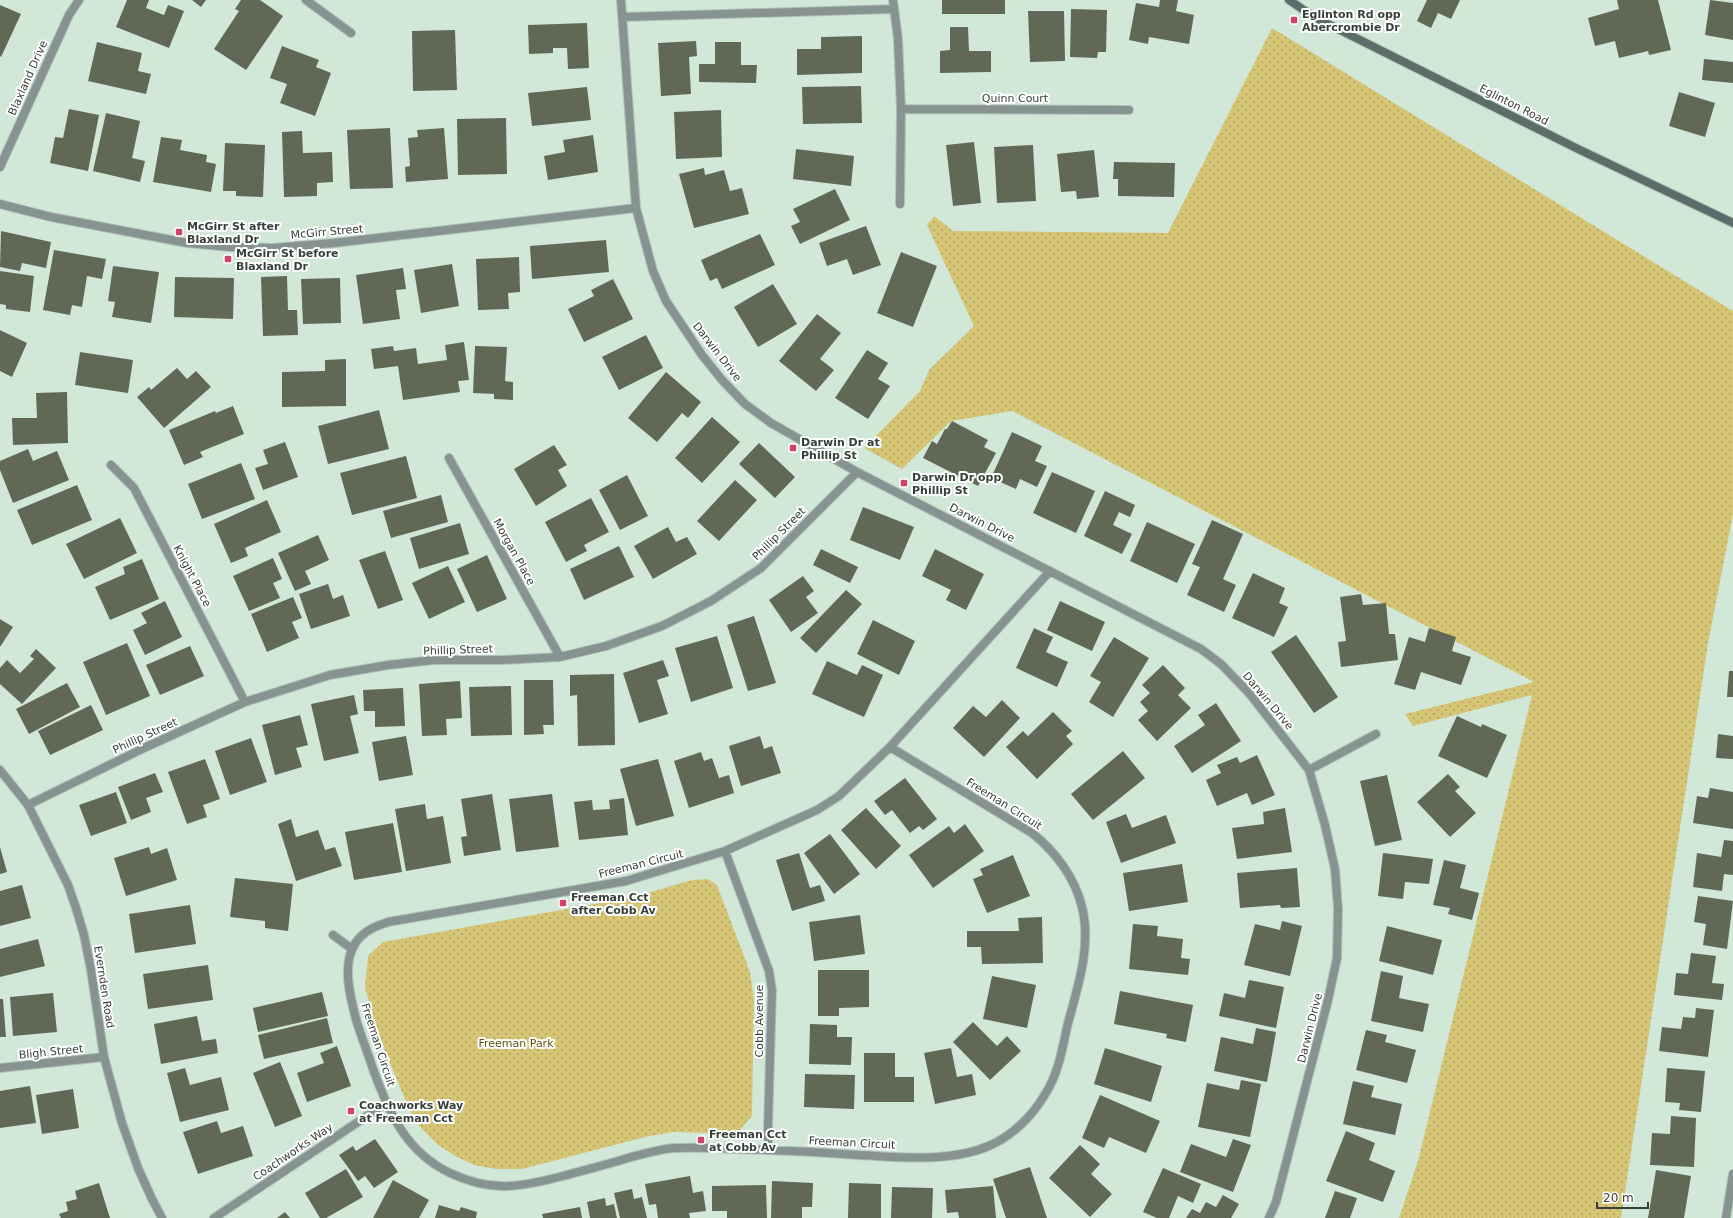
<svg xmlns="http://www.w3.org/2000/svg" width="1733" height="1218" font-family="'DejaVu Sans',sans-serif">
  <defs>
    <pattern id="park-dots" width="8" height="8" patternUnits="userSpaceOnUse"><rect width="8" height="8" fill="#d6c575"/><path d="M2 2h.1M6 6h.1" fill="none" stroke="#aea161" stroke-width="1.8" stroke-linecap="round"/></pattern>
  </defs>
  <rect width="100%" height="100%" fill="#d1e8d9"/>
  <path fill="url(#park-dots)" d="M1272,28L1733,311V514L1708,643L1621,1218H1399L1418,1161L1532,695L1413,726L1405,714L1534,682L1012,411L951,421L902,469L864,448L920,391L929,370L974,326L927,225L934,216L953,231L1168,233Z
    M708,879L717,885L750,972L754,999L752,1116L736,1134L674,1132L649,1136L522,1169H496L474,1165L455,1156L437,1144L421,1128L410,1111L387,1056L373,1017L365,987L368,956L383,942L634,897L692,880Z"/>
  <path fill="#616956" d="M127,0H149L146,8L164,15L168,5L184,11L169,48L116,27Z
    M192,0H206L201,7Z
    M241,0H260L283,16L246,70L214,49L239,11L235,9Z
    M942,0H1005V14H942Z
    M1160,0H1178L1176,11L1194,15L1189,44L1149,37L1148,44L1129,40L1136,3L1159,7Z
    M1427,0H1460L1451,19L1438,13L1431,28L1417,21Z
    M1617,0H1658L1671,50L1649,55L1648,51L1619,58L1615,41L1595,46L1588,18L1619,9Z
    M1710,0L1733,3V40L1705,35Z
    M0,5L21,14L1,57L0,56Z
    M1071,9L1107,10L1106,52H1098L1097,58L1070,57Z
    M1028,11H1064L1065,61L1030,62Z
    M587,23L589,68L568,69L567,48H553V53L529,54L528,25Z
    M950,27H968L969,51H991V72L940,73V51L950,50Z
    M455,30L457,90L413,91L412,31Z
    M862,36V73L797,75V49H821V37Z
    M696,41L697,56L689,57L691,94L661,96L658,43Z
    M97,42L142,53L138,71L151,74L146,94L88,81Z
    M715,42H741V65H757L756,83L699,82V64H715Z
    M282,46L319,60L316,67L331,73L315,116L280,103L287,84L270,78Z
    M1704,59L1733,62V83L1702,80Z
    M861,86L862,123L803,124L802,87Z
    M587,87L591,120L532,126L528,93Z
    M1679,92L1715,103L1705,137L1669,126Z
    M69,109L99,115L88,171L50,163L55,137L63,138Z
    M721,110L722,157L676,159L674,112Z
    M106,113L140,121L132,158L145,161L140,182L93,171Z
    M506,118L507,174L458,175L457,119Z
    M390,128L393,188L350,189L347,130Z
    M444,128L448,179L406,182L405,167L410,166L408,138L418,137L417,130Z
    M302,131L303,153L332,152L333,182L317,183V196L284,197L282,132Z
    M593,135L598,172L548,180L544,156L565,152L563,140Z
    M161,137L182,140L180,150L207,155L206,162L216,164L211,192L153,182Z
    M974,142L981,203L953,206L946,145Z
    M225,143L265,145L263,197L236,196V191H223Z
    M1033,145L1036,201L997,203L994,147Z
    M796,149L854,156L851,186L793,179Z
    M1094,150L1099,197L1077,199L1076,191L1061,192L1057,154Z
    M1114,162L1175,163L1174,197L1118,196V179H1113Z
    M704,168L705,175L724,170L730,191L742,188L749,214L694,228L679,174Z
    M835,189L850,220L800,244L791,226L800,222L793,209Z
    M866,226L881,265L853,275L847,259L827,266L819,243Z
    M1,231L51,242L46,268L22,263L20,271L0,267Z
    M760,234L775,265L722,289L717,278L710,281L701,260Z
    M606,240L609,272L532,279L530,246Z
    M54,250L106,259L102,279L87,276L82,307L72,305L70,315L43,310Z
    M901,252L937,266L913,327L877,313Z
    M519,257L520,292L508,293L509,309L478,310L476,259Z
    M452,264L459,306L421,313L414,270Z
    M113,266L159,272L151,323L112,317L115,302L108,301Z
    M403,268L406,289L396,290L400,319L363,324L356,275Z
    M0,271L34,276L30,312L6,309V305L0,304Z
    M287,276L288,310H297L298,335L263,336L261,277Z
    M175,277L234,278L233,319L174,317Z
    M340,278L341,323L303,324L301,279Z
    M613,279L633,319L584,342L568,309L594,296L591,290Z
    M773,284L797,324L758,347L734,307Z
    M817,314L841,333L820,359L834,370L816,391L779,361Z
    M0,330L27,343L12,377L0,371Z
    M646,335L663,368L619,390L602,357Z
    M464,342L469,380L458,381L460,392L403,400L398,366L374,369L371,349L393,346L394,351L416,348L418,364L447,360L445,345Z
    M475,346L507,347L505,381L513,382V400L494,399V394L473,393Z
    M867,350L888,363L878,379L890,386L868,419L835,398Z
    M80,352L133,360L128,393L75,385Z
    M346,359V406L282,407V372L325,371V360Z
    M177,368L187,379L196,371L211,387L164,428L137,397L149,387L151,390Z
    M666,372L701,402L688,418L682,413L657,442L628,418Z
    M67,392L68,443L13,445L12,418H37L36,393Z
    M233,406L244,434L200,452L203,457L184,465L169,430L215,411L216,413Z
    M379,410L389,449L328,464L318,426Z
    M712,417L740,442L702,483L675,458Z
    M952,421L988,440L984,447L996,453L978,486L923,458L932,441L937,444L945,429H947Z
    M1012,432L1042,446L1035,461L1047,466L1037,487L1020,479L1016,489L991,478Z
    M285,442L298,477L263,490L255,468L268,464L263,450Z
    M759,443L795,477L775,498L739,464Z
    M554,445L567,465L558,470L567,486L536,506L514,469Z
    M28,449L33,461L57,451L69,480L13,503L0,470V461Z
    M406,456L417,498L352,515L340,473Z
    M241,463L255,499L202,519L188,484Z
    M1052,472L1095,491L1076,533L1033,513Z
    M627,475L648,516L620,530L599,490Z
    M735,480L757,500L719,541L697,521Z
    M77,485L92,520L32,545L17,510Z
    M1105,491L1135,505L1130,517L1119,512L1113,525L1132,534L1122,554L1084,536Z
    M441,495L448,522L391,538L383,511Z
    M591,498L609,532L584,545L587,551L566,562L545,522Z
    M267,500L281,532L245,548L248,556L231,563L214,524Z
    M863,507L914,527L900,560L850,540Z
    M120,518L137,553L84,579L66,544Z
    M1212,520L1243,534L1223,579L1236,585L1224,612L1187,595L1200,567L1192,564Z
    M1147,522L1195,544L1177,583L1130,561Z
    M460,523L469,554L419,569L410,538Z
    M668,527L676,542L687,537L697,554L653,579L634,546Z
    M318,535L329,560L305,571L311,584L295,591L278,553Z
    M619,546L634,577L584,600L570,569Z
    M821,549L858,567L850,583L813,565Z
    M935,549L984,574L966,610L946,600L951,590L922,576Z
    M385,551L403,600L378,609L359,560Z
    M487,555L507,599L477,612L457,569Z
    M273,558L282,579L273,583L280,598L249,611L233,576Z
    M142,559L159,599L110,620L95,587L125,574L123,567Z
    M448,566L465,602L429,619L412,583Z
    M1253,573L1285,588L1279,603L1288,607L1274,637L1232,618Z
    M803,576L814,591L806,597L818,613L791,632L769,600Z
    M328,584L333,599L343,595L350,616L311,629L299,594Z
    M846,590L862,604L816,653L800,638Z
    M1361,594L1363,605L1386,603L1389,634H1395L1398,660L1341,667L1338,642L1346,641L1340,597Z
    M293,597L302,618L292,622L299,638L267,652L251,614Z
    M165,601L182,637L145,655L133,630L147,623L141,613Z
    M1060,601L1105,622L1092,651L1047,630Z
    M754,616L776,683L748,691L727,625Z
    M0,619L13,627L0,647Z
    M873,620L915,641L899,675L857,654Z
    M1034,628L1053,637L1046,652L1068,662L1057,687L1016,668Z
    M1429,628L1456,637L1452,651L1471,657L1461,685L1421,672L1415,690L1394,684L1409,637L1425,642Z
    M1296,635L1338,697L1314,713L1271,652Z
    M717,636L733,688L691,702L675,648Z
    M1114,637L1149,658L1113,717L1089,702L1101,682L1090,676Z
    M127,643L150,696L106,715L83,662Z
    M190,646L204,676L160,695L146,665Z
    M36,649L56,668L22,704L0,684V668L7,660L20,673L34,659L30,656Z
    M663,660L669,676L657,680L668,714L639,723L623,673Z
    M827,661L857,675L862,665L883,675L864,717L812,694Z
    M1163,665L1185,688L1178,695L1191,708L1157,741L1138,720L1148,711L1140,702L1150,693L1142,685Z
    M1729,671H1733V697H1727Z
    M614,674L615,745L578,746L577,695L570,696V675Z
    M524,680H553L554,725H543L544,734L524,735Z
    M460,681L462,718L446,719L447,735L422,736L419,684Z
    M67,683L80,707L29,734L16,709Z
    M511,686L512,735L471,736L469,687Z
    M403,688L405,726L375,727V711H364L363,690Z
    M354,695L358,714L350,716L359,753L324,761L311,704Z
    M1002,700L1020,718L984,757L953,728L973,706L986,717Z
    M1216,703L1241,741L1192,773L1174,746L1205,725L1198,715Z
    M91,705L103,730L50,755L38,731Z
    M1053,712L1072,731L1066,736L1073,744L1037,779L1006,747L1023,731L1028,736Z
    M300,715L308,745L296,748L302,767L275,775L262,725Z
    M1457,716L1481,727L1482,724L1507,735L1487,778L1438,756Z
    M1718,734L1733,736V759L1716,758Z
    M406,736L413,775L379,781L372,742Z
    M760,736L764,749L772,746L781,773L741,786L729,746Z
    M251,738L267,782L230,795L215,751Z
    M1123,751L1145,778L1093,820L1071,794Z
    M701,752L704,761L712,758L719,778L729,775L734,793L689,808L674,761Z
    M1257,755L1275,795L1252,805L1247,793L1217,806L1206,780L1221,773L1217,765L1237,757L1240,763Z
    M205,759L220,799L203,805L207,817L187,824L168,772Z
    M658,759L674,816L636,826L620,769Z
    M155,773L163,792L146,798L151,812L131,820L118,787Z
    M1448,774L1460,787L1455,791L1476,813L1450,837L1417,802Z
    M1387,775L1402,840L1375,846L1360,781Z
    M905,778L937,819L923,830L919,826L910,833L892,810L885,815L874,801Z
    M1710,788L1733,792V829L1693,823L1697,796L1708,798Z
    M116,792L127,823L91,836L79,805Z
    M492,794L501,850L464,856L461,837L467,836L461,799Z
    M552,794L559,847L516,852L509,799Z
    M624,798L628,835L579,840L574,802L592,800L593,810L610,809L609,800Z
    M425,804L427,819L443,816L451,863L406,871L395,809Z
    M866,808L901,846L876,869L841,830Z
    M1285,808L1292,852L1237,859L1232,828L1264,824L1263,812Z
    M1126,814L1132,828L1166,815L1176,843L1121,863L1106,822Z
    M291,819L296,837L318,830L325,850L335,847L342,866L296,881L278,824Z
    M393,823L402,872L354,880L345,832Z
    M965,824L984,851L933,888L909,855L949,826L954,833Z
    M830,834L860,874L834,894L804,853Z
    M1724,840L1733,841V875L1724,874L1722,891L1693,887L1697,853L1721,857Z
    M0,847L7,872L0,874Z
    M149,847L151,854L167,848L177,880L126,896L114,858Z
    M799,853L810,888L820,885L825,901L792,911L776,860Z
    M1383,853L1433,859L1429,884L1405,882L1403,899L1378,896Z
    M1013,855L1030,896L987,913L973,879L983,875L980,869Z
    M1444,860L1466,865L1460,888L1479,893L1472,920L1448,914L1450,908L1433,905Z
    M1182,864L1188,902L1129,911L1123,873Z
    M1297,868L1300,907L1281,908L1280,905L1240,908L1237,873Z
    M235,878L293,884L288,931L265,928V921L230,917Z
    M22,885L31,918L0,926V891Z
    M1698,896L1733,901L1727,949L1703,945L1706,924L1694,922Z
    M190,905L196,944L135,953L129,914Z
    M860,915L865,954L814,961L809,922Z
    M1042,917L1043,963L982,964L981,947H967V931H1019L1018,918Z
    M1282,921L1302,926L1290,976L1244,965L1255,924L1280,930Z
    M1133,924L1158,926L1157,936L1183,939L1181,958L1190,959L1188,975L1129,969Z
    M1387,926L1442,940L1433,975L1379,961Z
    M38,939L45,966L0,977V949Z
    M1691,953L1716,956L1712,983L1724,984L1722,1000L1674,995L1676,973L1688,974Z
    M208,965L213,1000L148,1009L143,974Z
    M818,970H869V1007L839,1008V1016H818Z
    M1381,971L1403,976L1399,998L1429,1004L1423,1032L1371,1021Z
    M992,976L1036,985L1027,1028L983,1019Z
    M1249,980L1284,987L1276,1028L1219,1016L1224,993L1245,998Z
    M1120,991L1193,1005L1186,1042L1166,1038L1167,1034L1114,1024Z
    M322,992L328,1016L258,1032L253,1008Z
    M53,993L57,1032L13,1036L10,997Z
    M0,999H3L6,1037H0Z
    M1696,1008L1714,1010L1708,1057L1659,1051L1662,1027L1681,1029L1683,1017L1695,1018Z
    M197,1016L202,1041L216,1039L218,1053L161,1064L154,1024Z
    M327,1018L333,1043L264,1059L258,1035Z
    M973,1022L997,1046L1007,1036L1021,1051L990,1080L953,1042Z
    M810,1024L837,1025V1037H852L851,1065L809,1064Z
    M1256,1028L1276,1032L1267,1082L1214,1071L1221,1037L1253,1044Z
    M1366,1030L1387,1035L1385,1042L1416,1050L1407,1083L1356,1070Z
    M337,1046L351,1086L307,1102L297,1073L324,1063L320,1053Z
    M951,1048L957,1077L972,1074L976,1095L935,1104L924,1053Z
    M1105,1048L1162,1066L1151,1102L1094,1084Z
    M864,1053H895V1077H914V1102H864Z
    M280,1062L302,1116L275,1127L253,1073Z
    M185,1068L190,1085L221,1077L229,1110L180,1122L167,1073Z
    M1667,1068L1705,1071L1701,1112L1679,1110L1680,1103L1665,1102Z
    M805,1074L855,1075L854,1109L804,1107Z
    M1241,1080L1261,1084L1250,1137L1198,1127L1207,1083L1239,1090Z
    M1353,1081L1374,1086L1371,1097L1402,1104L1395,1135L1343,1124Z
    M30,1086L36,1123L0,1128V1091Z
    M73,1089L79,1128L42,1134L36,1095Z
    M1100,1095L1160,1121L1146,1153L1109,1137L1104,1148L1082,1138Z
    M1671,1116L1696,1118L1694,1167L1650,1165L1652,1133L1670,1134Z
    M217,1121L221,1133L243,1126L253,1156L198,1174L183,1132Z
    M1346,1131L1375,1143L1369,1160L1395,1171L1383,1202L1326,1181Z
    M375,1139L398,1172L374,1188L365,1176L358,1181L339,1155L353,1146L356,1151Z
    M1233,1139L1251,1145L1233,1192L1180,1172L1191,1144L1226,1157Z
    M1080,1145L1100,1164L1091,1174L1112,1194L1090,1217L1049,1178Z
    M1030,1167L1047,1218H1006L993,1179Z
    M1163,1168L1201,1184L1193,1203L1178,1196L1169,1218H1157L1143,1212Z
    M346,1169L363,1197L326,1218H320L305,1193Z
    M1656,1170L1691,1176L1684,1218H1648Z
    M690,1176L693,1193L703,1191L706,1211L689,1213L690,1218H658L656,1204L649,1205L645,1184Z
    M393,1180L429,1200L419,1218H373Z
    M772,1181L813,1183L812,1207H802V1218H771Z
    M99,1183L110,1218H61L59,1214L68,1211L66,1202L77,1199L75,1191Z
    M849,1183L881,1184V1218H848Z
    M766,1185L767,1218H727V1211H712V1186Z
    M993,1186L996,1218H959L958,1212L947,1213L945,1190Z
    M892,1187L933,1188L932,1218H891Z
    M632,1189L634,1199L642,1197L647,1218H620L614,1193Z
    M1335,1191L1357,1198L1350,1218H1325Z
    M1223,1195L1239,1204L1231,1218H1186L1192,1209L1200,1213L1206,1202L1216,1207Z
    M605,1198L606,1206L614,1204L617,1218H590L587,1202Z
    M439,1205L459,1211L461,1207L477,1212L476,1218H435Z
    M580,1207L582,1218H543L542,1214Z
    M285,1212L290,1218H277Z"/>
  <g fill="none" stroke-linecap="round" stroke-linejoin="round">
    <defs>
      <path id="minor" d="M306,0L351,33
        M621,0L636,208L653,271L666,301L702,355L722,380L745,404L771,423L857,472L1201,649L1221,664L1249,693L1309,770L1325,825L1335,869L1338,909L1337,958L1328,1000L1276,1202L1269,1218
        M893,0L898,39L901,109L900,204
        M623,17L893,9
        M901,109L1129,110
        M0,167L69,15L79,0
        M0,204L51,217L187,243L230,247L272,248L334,243L636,208
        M449,458L560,657
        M111,465L134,488L245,702
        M890,747L1032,833C1056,852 1075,878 1082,907C1092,947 1077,989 1067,1027C1062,1051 1058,1075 1044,1096C1032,1116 1013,1135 991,1145C952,1163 900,1157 858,1155C818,1152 777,1150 736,1149C716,1148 696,1147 675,1148C659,1149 643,1154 628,1158C606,1165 584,1170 563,1176C521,1187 492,1193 450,1173C406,1152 389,1113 373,1069C368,1054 362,1038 357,1023C349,992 336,948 371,929C376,926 383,924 388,922L626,881L725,851L817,810L839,796L890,747L1050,571
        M1309,770L1376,734
        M28,805L144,748L245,702L330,675L388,665L434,660H502L560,657L606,646L662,626L711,601L761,568L857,472
        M725,851L769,971L772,990L768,1126V1150
        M333,935L352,949
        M0,1068L104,1057
        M214,1218L385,1104
        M1726,1218L1733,1174"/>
      <path id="tertiary" d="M0,770L28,805L68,885L76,908L84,935L91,970L104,1057L122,1123L138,1168L152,1199L162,1218"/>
      <path id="secondary" d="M1289,0L1314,17L1578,149L1733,223"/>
    </defs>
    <use href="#minor" stroke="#afc3b6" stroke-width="10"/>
    <use href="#tertiary" stroke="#afc3b6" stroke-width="10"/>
    <use href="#secondary" stroke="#afc3b6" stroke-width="10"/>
    <use href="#minor" stroke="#879391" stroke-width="8"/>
    <use href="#tertiary" stroke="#879391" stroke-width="8"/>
    <use href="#secondary" stroke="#5b6d6a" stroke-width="8"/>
  </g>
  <g fill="#d14268" stroke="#fff" stroke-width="1.5">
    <rect x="1290" y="16" width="8" height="8" rx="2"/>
    <rect x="175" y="228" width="8" height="8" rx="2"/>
    <rect x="224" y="255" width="8" height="8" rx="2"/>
    <rect x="789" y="444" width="8" height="8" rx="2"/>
    <rect x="900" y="479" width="8" height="8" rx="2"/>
    <rect x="559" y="899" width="8" height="8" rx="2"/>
    <rect x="347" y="1107" width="8" height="8" rx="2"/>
    <rect x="697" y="1136" width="8" height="8" rx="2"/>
  </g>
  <g text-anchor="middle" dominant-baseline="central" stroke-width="4" stroke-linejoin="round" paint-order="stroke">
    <g font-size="11" font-weight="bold" fill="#364039" stroke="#fff" text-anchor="start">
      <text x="1302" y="14">Eglinton Rd opp<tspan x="1302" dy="13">Abercrombie Dr</tspan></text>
      <text x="187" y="226">McGirr St after<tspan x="187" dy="13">Blaxland Dr</tspan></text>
      <text x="236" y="253">McGirr St before<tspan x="236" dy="13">Blaxland Dr</tspan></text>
      <text x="801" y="442">Darwin Dr at<tspan x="801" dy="13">Phillip St</tspan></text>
      <text x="912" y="477">Darwin Dr opp<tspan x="912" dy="13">Phillip St</tspan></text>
      <text x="571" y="897">Freeman Cct<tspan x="571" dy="13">after Cobb Av</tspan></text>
      <text x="359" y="1105">Coachworks Way<tspan x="359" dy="13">at Freeman Cct</tspan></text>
      <text x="709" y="1134">Freeman Cct<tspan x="709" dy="13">at Cobb Av</tspan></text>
    </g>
    <g font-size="11" fill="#364039" stroke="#fff">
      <text transform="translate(28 78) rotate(-66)">Blaxland Drive</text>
      <text x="1015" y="98">Quinn Court</text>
      <text transform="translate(1514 105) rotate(27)">Eglinton Road</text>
      <text transform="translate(327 232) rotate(-5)">McGirr Street</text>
      <text transform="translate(717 352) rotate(52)">Darwin Drive</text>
      <text transform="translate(982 523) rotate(27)">Darwin Drive</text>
      <text transform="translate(779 534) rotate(-45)">Phillip Street</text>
      <text transform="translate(514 552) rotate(61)">Morgan Place</text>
      <text transform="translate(192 576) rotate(62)">Knight Place</text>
      <text transform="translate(458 650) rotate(-2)">Phillip Street</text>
      <text transform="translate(1268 701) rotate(50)">Darwin Drive</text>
      <text transform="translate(145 736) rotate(-25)">Phillip Street</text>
      <text transform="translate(1004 804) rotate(32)">Freeman Circuit</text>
      <text transform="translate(641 864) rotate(-14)">Freeman Circuit</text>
      <text transform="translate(104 987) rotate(81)">Evernden Road</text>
      <text transform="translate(759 1021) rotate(-90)">Cobb Avenue</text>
      <text transform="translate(1310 1028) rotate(-76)">Darwin Drive</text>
      <text transform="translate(378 1045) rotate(72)">Freeman Circuit</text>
      <text transform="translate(51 1052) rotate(-6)">Bligh Street</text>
      <text transform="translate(852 1143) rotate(3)">Freeman Circuit</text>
      <text transform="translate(293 1152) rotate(-34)">Coachworks Way</text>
    </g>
    <g font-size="11" fill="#625408" stroke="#fff">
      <text x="516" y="1043">Freeman Park</text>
    </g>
  </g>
  <path d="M1597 1202v6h51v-6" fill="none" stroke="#364039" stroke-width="2"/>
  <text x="1603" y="1202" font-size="12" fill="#364039" stroke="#ffffff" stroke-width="3" paint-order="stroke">20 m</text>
</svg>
